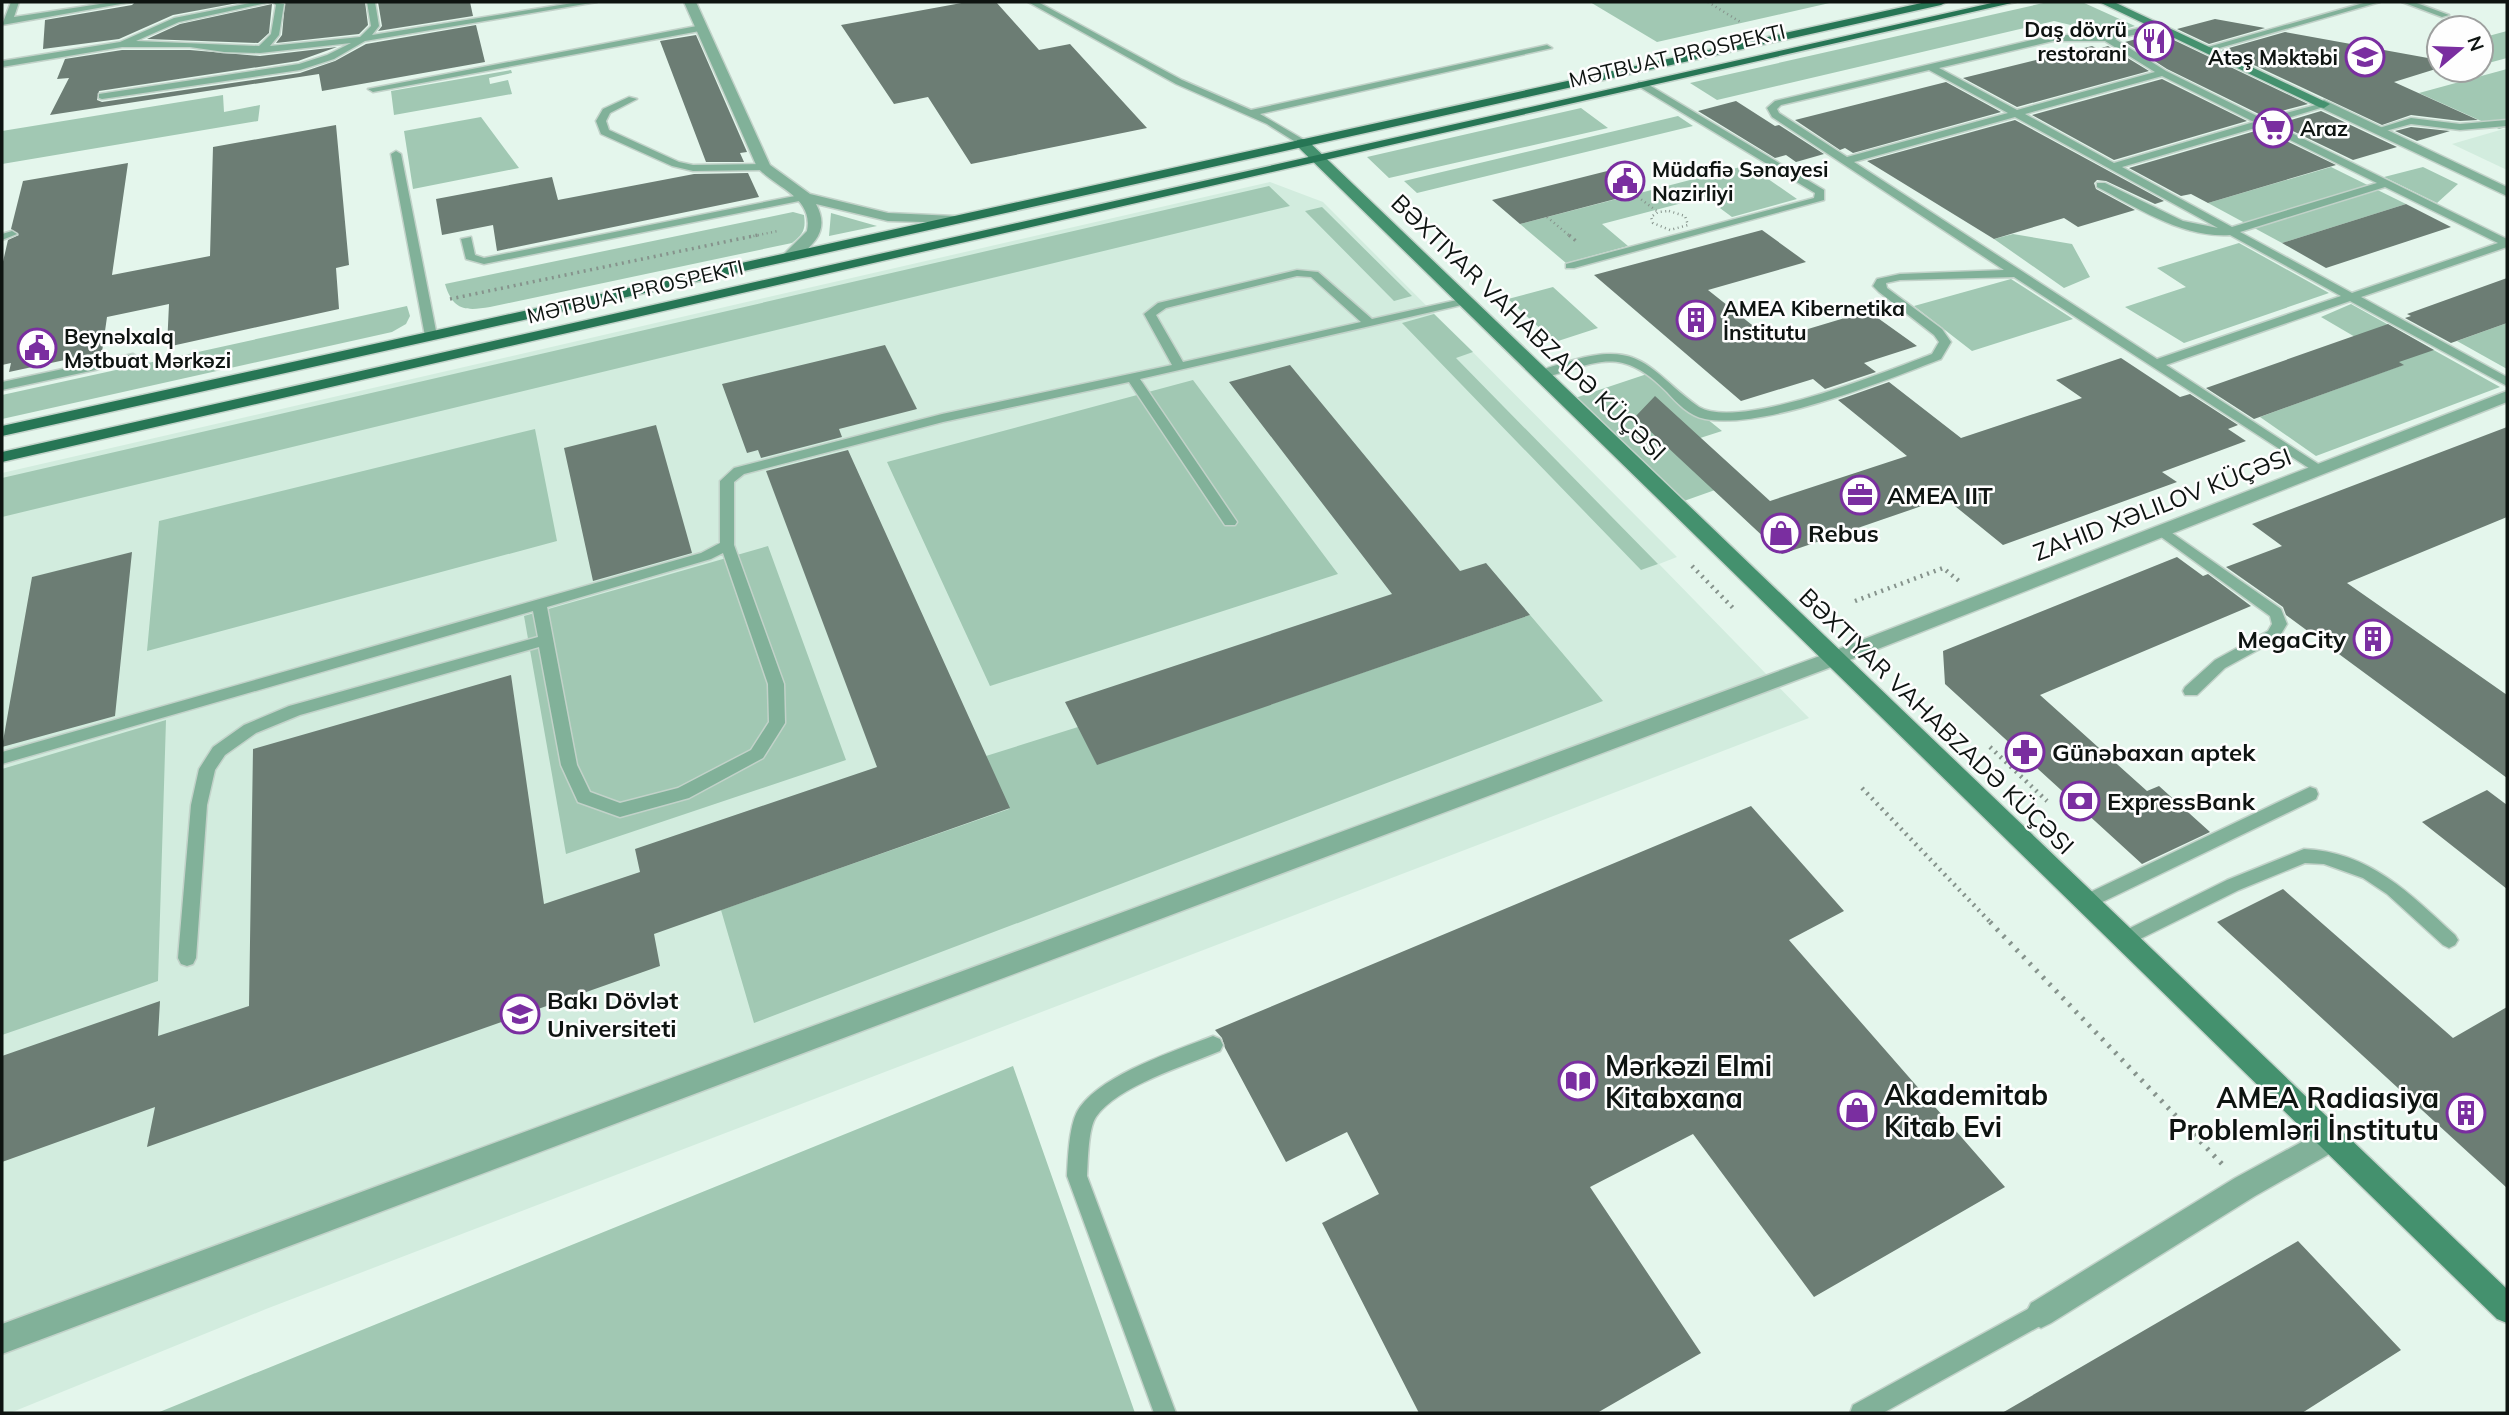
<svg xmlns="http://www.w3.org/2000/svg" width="2509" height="1415" font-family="Mulish,sans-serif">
  <rect width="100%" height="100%" fill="#e4f6ec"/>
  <path fill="#d2ecde" d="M2507,128V170L2452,144Z
    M1270,182L1323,202L1677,557L1659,564L1809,718L266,1309L10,1413H2V473Z"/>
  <path fill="#a1c8b3" d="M1590,2H1834L1657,42Z
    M2048,2H2082L2135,26L2108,34L2054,21L1717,100L1690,83Z
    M2507,31V58L2481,65V38Z
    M2507,69V127L2499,129L2419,93Z
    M511,70L512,73L489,78L490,84L508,80L512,94L394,115L391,91Z
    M223,95L224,112L260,105L258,121L2,164V131Z
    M1581,108L1608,128L1389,178L1367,157Z
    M1678,116L1693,126L1417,193L1404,181Z
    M481,117L519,168L413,189L404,131Z
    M1748,165L1797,199L1732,217L1705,197L1602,224L1628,246L1566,263L1520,224Z
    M2331,167L2406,204L2282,243L2208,203Z
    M2423,167L2458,184L2437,203L2384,177Z
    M1269,186L1290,206L2,517V478Z
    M1322,207L1412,296L1394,301L1305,211Z
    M793,212L804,215C806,230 803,234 792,243L490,307C466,311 453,311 445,284Z
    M831,213L877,226L829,236Z
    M2013,234L2072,244L2090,277L2064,288L1994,239Z
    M2239,243L2329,293L2184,343L2125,307L2186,287L2157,268Z
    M2011,279L2073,319L1972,351L1914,306Z
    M1553,287L1598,328L1555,342L1508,299Z
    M2351,304L2500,387L2316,456L2260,417L2403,365L2321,317Z
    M407,306L410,316L406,324L392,332L2,419V395Z
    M1434,314L1473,352L1456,358L1658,564L1641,570L1402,323Z
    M2507,323V369L2457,341Z
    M1650,373L1722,431L1669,448L1715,490L1684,501L1575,398Z
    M1193,380L1338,574L990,686L887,462Z
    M535,429L557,541L147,651L159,521Z
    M768,546L846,760L566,854L524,616Z
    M1530,615L1603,701L754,1023L721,910L1009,809L986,756L1078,727L1097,764Z
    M166,720L158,981L2,1035V769Z
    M1013,1066L1135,1413H157Z"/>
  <path fill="#6c7d74" d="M135,2H243L173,15L119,39L43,49L45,20L132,5Z
    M285,2H365L368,25L359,34L276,43L282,35Z
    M378,2H470L473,16L378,31L382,26Z
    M967,2H996L1039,50L1070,44L1147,128L971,164L928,97L894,104L841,25Z
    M272,4L269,33L258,43L147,39L180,24Z
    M2215,19L2265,28L2209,44L2177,29Z
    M476,25L485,62L322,91L319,74L50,115L69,78L57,79L65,59L122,50H190L260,56L337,47L298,61L99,91L97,100L102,102L300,73L335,61L366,44Z
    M2285,32L2439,60V68L2394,82L2478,120L2460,121L2411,115L2382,125L2222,50Z
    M2159,33L2308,104L2263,116L2167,69L2125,42Z
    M696,35L747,152L740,153L744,162H706L660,41Z
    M2092,46L2098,49L2108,46L2149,71L2017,107L1963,78Z
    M2162,79L2247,121L2114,160L2032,115Z
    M1946,82L2001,112L1853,153L1845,148L1840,150L1795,120Z
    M1736,101L1775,126L1779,125L1824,154L1796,162L1786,155L1775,158L1698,111Z
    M2321,111L2397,147L2353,160L2278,124Z
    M2015,120L2164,201L2155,204L2106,181L2097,180L2094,183L2096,189L2135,210L2078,227L2064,218L1994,239L1867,161Z
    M336,125L349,265L336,268L339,309L167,347L169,304L107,317L102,352L9,372L11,363L2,365V266L8,240L19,235L11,229L23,181L128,163L112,275L210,256L213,147Z
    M2411,127L2450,131L2417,141L2395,131Z
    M2262,129L2336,165L2208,203L2191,194L2181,196L2129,168Z
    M1635,164L1642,192L1520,224L1492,200Z
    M748,173L759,197L497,251L493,225L442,235L436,199L552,177L558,200L694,174Z
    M2406,204L2451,227L2326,268L2282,243Z
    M1762,230L1806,262L1708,290L1771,340L1868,311L1917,346L1864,363L1876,372L1825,389L1813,379L1741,401L1594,275Z
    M2507,278V323L2451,343L2405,318L2411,316L2407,314Z
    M2388,324L2434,350L2399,362L2404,365L2254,419L2206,388Z
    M885,345L917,409L839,429L842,437L761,458L758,450L747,453L722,384Z
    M2121,358L2180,397L2190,394L2238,425L2228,429L2246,441L2162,472L2177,482L2003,545L1945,498L1782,554L1635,417L1655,396L1770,501L1907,456L1838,400L1889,382L1961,438L2082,398L2056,380Z
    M1290,365L1460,571L1486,563L1530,615L1097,765L1065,702L1392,594L1229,382Z
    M656,425L692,553L593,581L564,448Z
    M2507,427V517L2347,583L2507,695V778L2286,615L2283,607L2226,567L2282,546L2252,524Z
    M848,450L1010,808L654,934L660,966L147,1147L155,1107L2,1162V1056L160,1001L158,1036L249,1006L253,749L511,675L544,904L640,872L635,849L877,767L766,471Z
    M132,552L115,716L2,747L32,577Z
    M2177,557L2203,576L2208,574L2251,606L2040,695L2147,791L2159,786L2210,832L2142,864L1945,684L1943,651Z
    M2487,790L2507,805V889L2422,822Z
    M1751,806L1844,911L1789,940L2005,1187L1814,1297L1693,1134L1590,1187L1701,1353L1597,1413H1419L1322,1223L1379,1194L1347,1132L1286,1162L1225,1048L1222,1038L1215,1030Z
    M2283,889L2453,1038L2507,1007V1188L2217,922Z
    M2298,1241L2401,1350L2302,1413H2002Z"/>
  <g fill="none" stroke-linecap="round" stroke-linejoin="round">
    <defs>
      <path id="lane" d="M11,2H19L14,17L113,2H132L2,25Z
        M255,2H271L179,22L136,41L259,46L271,34L276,5L273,2L284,4L279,35L270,46L360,37L371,26L367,2H375L379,26L372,35L579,2H597L365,41L334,59L300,70L102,99L99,98V94L299,64L327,55L351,43L260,53L224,52L190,47H122L2,67V61L120,42L174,18Z
        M1028,2H1038L1182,80L1251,110L1547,45L1552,48L1260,114L1306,141L1307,143L1302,146L1267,124L1176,84Z
        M2367,2H2380L2209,51L2201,49Z
        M2402,2H2414L2449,15L2442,17Z
        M2158,24L2162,27L2161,29L2115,39L2166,71L2263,119L2327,102V106L2271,123L2507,239V247L2361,297L2507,377V386L2350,301L2166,365L2323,467V473L2318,474L2014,277L1900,280L1886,283L1887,288L1942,329L1951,342L1941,359C1884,381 1764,430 1705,419C1689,416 1677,403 1667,392C1619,343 1595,364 1540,379L1534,375C1544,367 1562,364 1574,360C1643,340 1651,373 1699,407C1740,431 1887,371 1932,354L1939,342L1934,335L1879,292L1873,286L1877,279L1900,274L2004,270L1772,117L1767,108L1775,101L2053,35H2107ZM2053,41H2105L2155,72L2017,110L1939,68ZM1929,70L2008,113L1847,157L1779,113L1777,109L1781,105ZM2162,76L2254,122L2114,163L2025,114ZM2015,117L2218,228L2183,221L2105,183H2097V187C2138,208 2182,238 2230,235L2341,296L2157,359L1854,162ZM2262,126L2377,183L2232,227L2122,167ZM2385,187L2498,243L2352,293L2240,232Z
        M702,25L706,28L705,30L373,92L368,89Z
        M1638,82H1644L1824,190V200L1574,268H1566V264L1814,198L1815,193L1638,86Z
        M629,97L637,99L610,113L606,121L609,130L679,162L693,165L764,164L769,167L764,170L693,171L672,166L601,134L596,121L603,109Z
        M2411,118L2460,124L2507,120V126L2460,130L2411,124L2378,133L2373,130Z
        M396,151L401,154L437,336L431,340L425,336L391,154Z
        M805,194L809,195V199L484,264L466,259L461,239L471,237L475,255L484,258Z
        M12,231L17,234L2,240V234Z
        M1297,270L1318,272L1372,319L1466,298L1472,301L1466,304L1140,379L1235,519L1237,522L1235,525H1225L1129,382L943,422L744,474L734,482V545L784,684L785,723L763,758L689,798L620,817L578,802L561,765L539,647L300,715L256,733L225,755L215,770L207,805L196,958L193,964L187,966L181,964L178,958L191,805L199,769L213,747L244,725L289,706L538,637L533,611L2,764V752L701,553L720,543V481L734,468L942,414L1172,365L1144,314L1158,303ZM1297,276L1311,277L1361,322L1183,362L1156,315L1166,308ZM723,553L768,684L769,722L751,750L678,788L620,803L590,792L577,765L547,607L711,559Z
        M133,354L139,358L137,361L2,390V382Z
        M2162,526L2281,609L2287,624L2278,639L2225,668L2197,695H2185L2183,691L2185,687L2215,660L2268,631L2272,624L2270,616L2157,534L2155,531L2157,528Z
        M2310,787L2316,789L2318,794L2316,799L2092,907L2086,909L2080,907L2077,902L2080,897Z
        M2304,849C2370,852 2409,893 2455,935L2458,940L2455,945L2449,948L2443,945L2387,894L2363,878L2324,864L2305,863L2239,890L2130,944L2124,947L2118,944L2115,939L2118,934L2227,880Z
        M1213,1036L1220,1039L1223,1045L1220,1051C1185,1066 1117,1086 1096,1117C1088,1129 1088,1161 1087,1176L1176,1413H1154L1067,1176C1068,1158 1069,1121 1080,1107C1104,1074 1174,1051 1213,1036Z
        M2041,1302L2049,1305L2052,1313L2049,1321L1883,1413H1850L1853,1405Z"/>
      <path id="street" d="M684,2H696L770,165L810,194L888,213L954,216L959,217L961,220L959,223L888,221L816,204C830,230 815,244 794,260H784L782,257L784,254L807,231C814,197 775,188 757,167Z
        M2324,100L2507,187V196L2319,107L2318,104Z
        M2507,391V402L1842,663L2,1354V1324L1828,653Z
        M2331,1126L2340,1130L2344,1139L2340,1148L2255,1196L2051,1323L2041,1328L2031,1323L2026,1313L2031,1303L2235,1178Z"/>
      <path id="secondary" d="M2099,2H2114L2330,104L2324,108L2319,107Z
        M1302,139L1307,140L2507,1289V1323L2497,1319L1297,146V140Z"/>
      <path id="primary" d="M1926,2H1947L1941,5L2,436V426Z
        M1996,2H2016L2,462V452Z"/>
    </defs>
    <use href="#lane" stroke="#c2d2c9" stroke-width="3"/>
    <use href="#street" stroke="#c2d2c9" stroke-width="3"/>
    <use href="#secondary" stroke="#c2d2c9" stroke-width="3"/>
    <use href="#primary" stroke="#c2d2c9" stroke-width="3"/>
    <path stroke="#86938c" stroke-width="2.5" stroke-dasharray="1 3.5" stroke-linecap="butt" d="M1708,2L1742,23
      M1634,194L1658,212
      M1669,211L1685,216L1688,225L1670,230L1653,223L1651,217L1658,212Z
      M1547,217L1571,237
      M749,237L778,231"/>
    <path stroke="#86938c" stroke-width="3.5" stroke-dasharray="2 4.5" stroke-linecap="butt" d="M1569,235L1576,241
      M450,299L758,235"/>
    <path stroke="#86938c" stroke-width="4.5" stroke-dasharray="2 5" stroke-linecap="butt" d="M1692,566L1734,609
      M1855,601L1943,568L1959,581
      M1990,747L2047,801
      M1862,788L1992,924"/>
    <path stroke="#86938c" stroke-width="5" stroke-dasharray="2.5 7" stroke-linecap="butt" d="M1990,922L2222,1164"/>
    <use href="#lane" fill="#81b199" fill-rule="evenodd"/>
    <use href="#street" fill="#81b199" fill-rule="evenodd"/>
    <use href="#secondary" fill="#44916e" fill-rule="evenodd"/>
    <use href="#primary" fill="#277655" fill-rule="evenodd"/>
  </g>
  <defs>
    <symbol id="restaurant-ring" viewBox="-11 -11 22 22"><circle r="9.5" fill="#fefefe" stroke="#7a2ea0" stroke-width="1.5"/><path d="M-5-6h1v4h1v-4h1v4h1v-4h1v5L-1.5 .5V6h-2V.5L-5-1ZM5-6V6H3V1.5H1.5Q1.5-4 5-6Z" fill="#7a2ea0"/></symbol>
    <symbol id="school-ring" viewBox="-11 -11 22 22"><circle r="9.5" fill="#fefefe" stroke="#7a2ea0" stroke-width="1.5"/><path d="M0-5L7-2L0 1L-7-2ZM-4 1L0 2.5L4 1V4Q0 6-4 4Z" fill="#7a2ea0"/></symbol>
    <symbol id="supermarket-ring" viewBox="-11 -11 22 22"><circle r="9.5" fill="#fefefe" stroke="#7a2ea0" stroke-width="1.5"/><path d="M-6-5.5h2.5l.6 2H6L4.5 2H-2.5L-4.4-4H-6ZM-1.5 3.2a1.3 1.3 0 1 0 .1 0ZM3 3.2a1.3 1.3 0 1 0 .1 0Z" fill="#7a2ea0"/></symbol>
    <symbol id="civic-ring" viewBox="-11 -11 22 22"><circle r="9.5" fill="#fefefe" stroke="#7a2ea0" stroke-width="1.5"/><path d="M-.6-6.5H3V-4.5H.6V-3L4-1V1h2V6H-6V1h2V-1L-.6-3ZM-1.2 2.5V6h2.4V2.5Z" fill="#7a2ea0"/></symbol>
    <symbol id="building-ring" viewBox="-11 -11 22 22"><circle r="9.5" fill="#fefefe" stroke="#7a2ea0" stroke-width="1.5"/><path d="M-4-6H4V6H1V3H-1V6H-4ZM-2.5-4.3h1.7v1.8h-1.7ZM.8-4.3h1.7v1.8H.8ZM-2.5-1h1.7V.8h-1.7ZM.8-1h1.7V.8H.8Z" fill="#7a2ea0"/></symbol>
    <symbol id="office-ring" viewBox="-11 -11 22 22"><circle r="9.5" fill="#fefefe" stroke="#7a2ea0" stroke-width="1.5"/><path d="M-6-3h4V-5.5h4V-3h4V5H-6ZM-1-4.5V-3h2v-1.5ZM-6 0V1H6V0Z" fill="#7a2ea0"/></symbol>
    <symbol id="shop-ring" viewBox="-11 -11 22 22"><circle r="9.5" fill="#fefefe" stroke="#7a2ea0" stroke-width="1.5"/><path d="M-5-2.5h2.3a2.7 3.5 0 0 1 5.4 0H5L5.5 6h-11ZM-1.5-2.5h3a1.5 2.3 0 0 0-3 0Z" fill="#7a2ea0"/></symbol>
    <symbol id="pharmacy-ring" viewBox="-11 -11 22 22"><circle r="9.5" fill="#fefefe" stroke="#7a2ea0" stroke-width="1.5"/><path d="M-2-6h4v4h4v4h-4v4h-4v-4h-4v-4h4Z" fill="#7a2ea0"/></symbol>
    <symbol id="bank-ring" viewBox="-11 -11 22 22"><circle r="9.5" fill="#fefefe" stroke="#7a2ea0" stroke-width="1.5"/><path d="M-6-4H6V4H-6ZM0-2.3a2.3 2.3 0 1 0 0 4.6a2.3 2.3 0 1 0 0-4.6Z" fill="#7a2ea0"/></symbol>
    <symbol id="university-ring" viewBox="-11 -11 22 22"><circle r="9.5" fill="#fefefe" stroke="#7a2ea0" stroke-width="1.5"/><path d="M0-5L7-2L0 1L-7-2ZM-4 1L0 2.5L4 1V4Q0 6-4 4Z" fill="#7a2ea0"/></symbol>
    <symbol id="library-ring" viewBox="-11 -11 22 22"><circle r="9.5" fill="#fefefe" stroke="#7a2ea0" stroke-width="1.5"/><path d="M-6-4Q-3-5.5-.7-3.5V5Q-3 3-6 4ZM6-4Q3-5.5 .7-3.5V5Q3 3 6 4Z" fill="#7a2ea0"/></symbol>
  </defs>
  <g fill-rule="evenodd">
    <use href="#restaurant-ring" x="2132" y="19" width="44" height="44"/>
    <use href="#school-ring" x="2343" y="35" width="44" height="44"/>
    <use href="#supermarket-ring" x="2251" y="106" width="44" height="44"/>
    <use href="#civic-ring" x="1603" y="159" width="44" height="44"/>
    <use href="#building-ring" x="1674" y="298" width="44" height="44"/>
    <use href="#civic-ring" x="15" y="326" width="44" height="44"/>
    <use href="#office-ring" x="1838" y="473" width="44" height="44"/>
    <use href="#shop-ring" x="1759" y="511" width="44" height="44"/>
    <use href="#building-ring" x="2351" y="617" width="44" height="44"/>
    <use href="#pharmacy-ring" x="2003" y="730" width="44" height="44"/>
    <use href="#bank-ring" x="2058" y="779" width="44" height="44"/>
    <use href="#university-ring" x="498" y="992" width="44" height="44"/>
    <use href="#library-ring" x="1556" y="1059" width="44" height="44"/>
    <use href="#shop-ring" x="1835" y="1088" width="44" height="44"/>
    <use href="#building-ring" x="2444" y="1091" width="44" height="44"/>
  </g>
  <g text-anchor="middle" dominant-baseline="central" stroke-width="5" stroke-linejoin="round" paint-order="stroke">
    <g font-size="21" font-weight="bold" fill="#0e1411" stroke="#fefefe" text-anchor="start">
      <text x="2127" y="29" text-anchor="end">Daş dövrü<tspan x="2127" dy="24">restorani</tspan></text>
      <text x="2338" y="57" text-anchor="end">Atəş Məktəbi</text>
      <text x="2300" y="128">Araz</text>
      <text x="1652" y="169">Müdafiə Sənayesi<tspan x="1652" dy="24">Nazirliyi</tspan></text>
      <text x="1723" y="308">AMEA Kibernetika<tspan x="1723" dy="24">İnstitutu</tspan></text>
      <text x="64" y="336">Beynəlxalq<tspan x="64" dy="24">Mətbuat Mərkəzi</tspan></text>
    </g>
    <g font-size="21" fill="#0e1411" stroke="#fefefe">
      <text transform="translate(1677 55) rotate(-13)">MƏTBUAT PROSPEKTI</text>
      <text transform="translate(635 291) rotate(-13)">MƏTBUAT PROSPEKTI</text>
    </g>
    <g font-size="24" fill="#0e1411" stroke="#fefefe">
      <text transform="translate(1529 327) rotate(44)">BƏXTIYAR VAHABZADƏ KÜÇƏSI</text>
      <text transform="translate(2162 504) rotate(-21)">ZAHID XƏLILOV KÜÇƏSI</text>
      <text transform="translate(1937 721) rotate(44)">BƏXTIYAR VAHABZADƏ KÜÇƏSI</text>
    </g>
    <g font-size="24" font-weight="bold" fill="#0e1411" stroke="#fefefe" text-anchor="start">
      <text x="1887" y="495">AMEA IIT</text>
      <text x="1808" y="533">Rebus</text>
      <text x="2346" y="639" text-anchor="end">MegaCity</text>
      <text x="2052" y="752">Günəbaxan aptek</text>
      <text x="2107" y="801">ExpressBank</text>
      <text x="547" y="1000">Bakı Dövlət<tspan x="547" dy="28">Universiteti</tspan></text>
    </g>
    <g font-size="28" font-weight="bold" fill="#0e1411" stroke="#fefefe" text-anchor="start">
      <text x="1605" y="1065">Mərkəzi Elmi<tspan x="1605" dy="32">Kitabxana</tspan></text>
      <text x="1884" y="1094">Akademitab<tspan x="1884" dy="32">Kitab Evi</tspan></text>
      <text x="2439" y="1097" text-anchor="end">AMEA Radiasiya<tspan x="2439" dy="32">Problemləri İnstitutu</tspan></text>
    </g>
  </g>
  <rect width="2509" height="1415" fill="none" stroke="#0e1411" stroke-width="7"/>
  <g transform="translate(2460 49) rotate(71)"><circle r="33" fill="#fefefe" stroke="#9ea09f" stroke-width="2"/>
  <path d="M0-5L12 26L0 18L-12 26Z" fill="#7a2ea0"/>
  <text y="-10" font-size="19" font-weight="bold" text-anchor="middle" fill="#0e1411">N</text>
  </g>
</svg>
